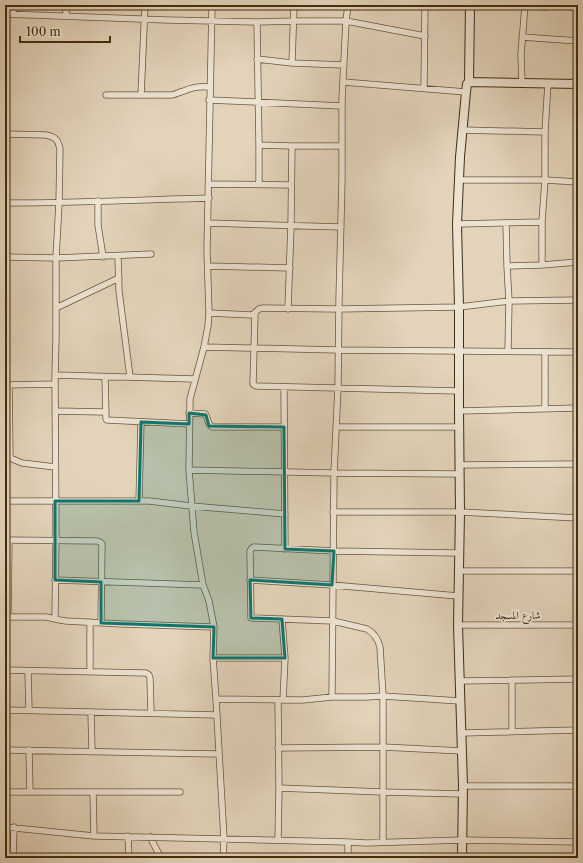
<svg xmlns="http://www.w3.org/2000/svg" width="583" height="863" font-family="'Libre Caslon Text',Amiri,serif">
  <rect width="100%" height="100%" fill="#e2d3ba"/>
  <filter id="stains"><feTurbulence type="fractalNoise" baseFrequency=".005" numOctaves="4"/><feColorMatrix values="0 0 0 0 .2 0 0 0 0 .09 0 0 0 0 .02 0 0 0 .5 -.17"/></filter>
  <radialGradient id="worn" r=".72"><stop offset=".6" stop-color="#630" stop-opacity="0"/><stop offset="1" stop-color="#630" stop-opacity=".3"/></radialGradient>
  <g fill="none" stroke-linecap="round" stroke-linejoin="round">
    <defs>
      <path id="street" d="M212,5L207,250L209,313L208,326L204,347L190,399L189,470L194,532L203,585L209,601L214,627L213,658L216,699L224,839L223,858
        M529,5L546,7L552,5
        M5,14L167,20L257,22L294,21H346L425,36
        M13,14V5
        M66,16V5
        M257,22L259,145V185
        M522,37L578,41
        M257,59L292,63L344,65
        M292,63L294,5
        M343,82L466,92
        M522,83L521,55L525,5
        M548,83L545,132V180L542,222V265L578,262
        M424,88L425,5
        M106,95H172C177,94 179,92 184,91C192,87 201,86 210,87
        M141,95L145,5
        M209,100L342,106
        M462,130L545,132
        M5,134L46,135C56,137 58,140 60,149L59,203L56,258V338L55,375L56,535L55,619
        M259,145L292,146H342
        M458,180H545L578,182
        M209,184L291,185
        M98,201V225L103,257
        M5,203C73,203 141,200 209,198
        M208,223L341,227
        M506,223L507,266L509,301L508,351
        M457,224L542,222
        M118,256L119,291L130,377
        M5,257L56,258L151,254
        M208,266L290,268
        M507,266L542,265
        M56,308L119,278
        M288,309L291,225L292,146
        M209,313L252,315L259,309L263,308L338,309L459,307L509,301L578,300
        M255,313L253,384L256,386L458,391
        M204,347L338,350L578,352
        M55,375L195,379
        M105,377L106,419L107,420L189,424
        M5,385L55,384
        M9,385L10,458
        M284,387L285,549
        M545,408V352
        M55,411L105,412
        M459,411L578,408
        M189,413L205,414L206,415L209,424L212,427H284
        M336,427H459
        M5,456L22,463L55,467
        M459,465L578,464
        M189,470L334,473L459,474
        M5,501H149L191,506L285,514
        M139,501L141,422
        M333,512H460L578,518
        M5,540L97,541L100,542L102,544L101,623
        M459,571H578
        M55,580L203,585
        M250,580L332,585L458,596
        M5,617H46L60,620L66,621L122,624L214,627
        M8,617L9,540
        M282,619L285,658L283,700
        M90,622V672
        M458,625H578
        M213,658H285
        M5,670L146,673L149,675L150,678L151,713
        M28,671L29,710
        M459,681L578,679
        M332,697L334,473L338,387L339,300L342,179V99L346,21L348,5
        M216,699L303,700L332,697H366L383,696L460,701
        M5,710L217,715
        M91,712L92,752
        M512,732V680
        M461,733L578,730
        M278,748L383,747L462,751
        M5,750L219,754
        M29,750L30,792
        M463,786H578
        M279,788L383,792L463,794
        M5,792H180
        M93,792L94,836
        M5,827L94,836L348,842L366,843L462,840L578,842
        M128,836L129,858
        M150,837L161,858
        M278,840L279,788L278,700
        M383,842V696L380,647C378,639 374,633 367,629L333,621L251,618L250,551L252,548L254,547L334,551L459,553
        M13,858L14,827
        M348,858V842"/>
      <path id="secondary" d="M469,82L578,84
        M462,858L463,786L458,625L460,512L459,411V307L457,224L460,157L466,92L467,84L469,82L470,5"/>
    </defs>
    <use href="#street" stroke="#6c5638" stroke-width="7"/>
    <use href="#secondary" stroke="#442d0c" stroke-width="10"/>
    <use href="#street" stroke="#ece2d2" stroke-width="5.5"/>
    <use href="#secondary" stroke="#ece2d2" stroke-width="8"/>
  </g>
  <path fill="#0f766e" fill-opacity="0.2" stroke="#0f766e" stroke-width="3" stroke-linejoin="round" d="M189,413L206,415L209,426L284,427L285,549L334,551L332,585L250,580L251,618L282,619L285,658H213L214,627L101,623V582L55,580V501H139L141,422L189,424Z"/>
  <g text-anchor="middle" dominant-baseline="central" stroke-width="4" stroke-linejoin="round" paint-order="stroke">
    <g font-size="11" fill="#442d0c" stroke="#ece2d2">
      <text x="518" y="615">شارع المسجد</text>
    </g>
  </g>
  <rect width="583" height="863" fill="none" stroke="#e2d3ba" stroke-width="20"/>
  <rect x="6" y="6" width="571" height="851" fill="none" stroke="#442d0c" stroke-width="2"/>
  <rect x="10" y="10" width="563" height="843" fill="none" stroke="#442d0c"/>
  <path d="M20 36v6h90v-6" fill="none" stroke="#442d0c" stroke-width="2"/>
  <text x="26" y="36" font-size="12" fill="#442d0c" stroke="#ece2d2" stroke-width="3" paint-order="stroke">100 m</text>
  <rect width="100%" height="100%" filter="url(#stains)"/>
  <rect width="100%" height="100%" fill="url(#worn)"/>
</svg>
